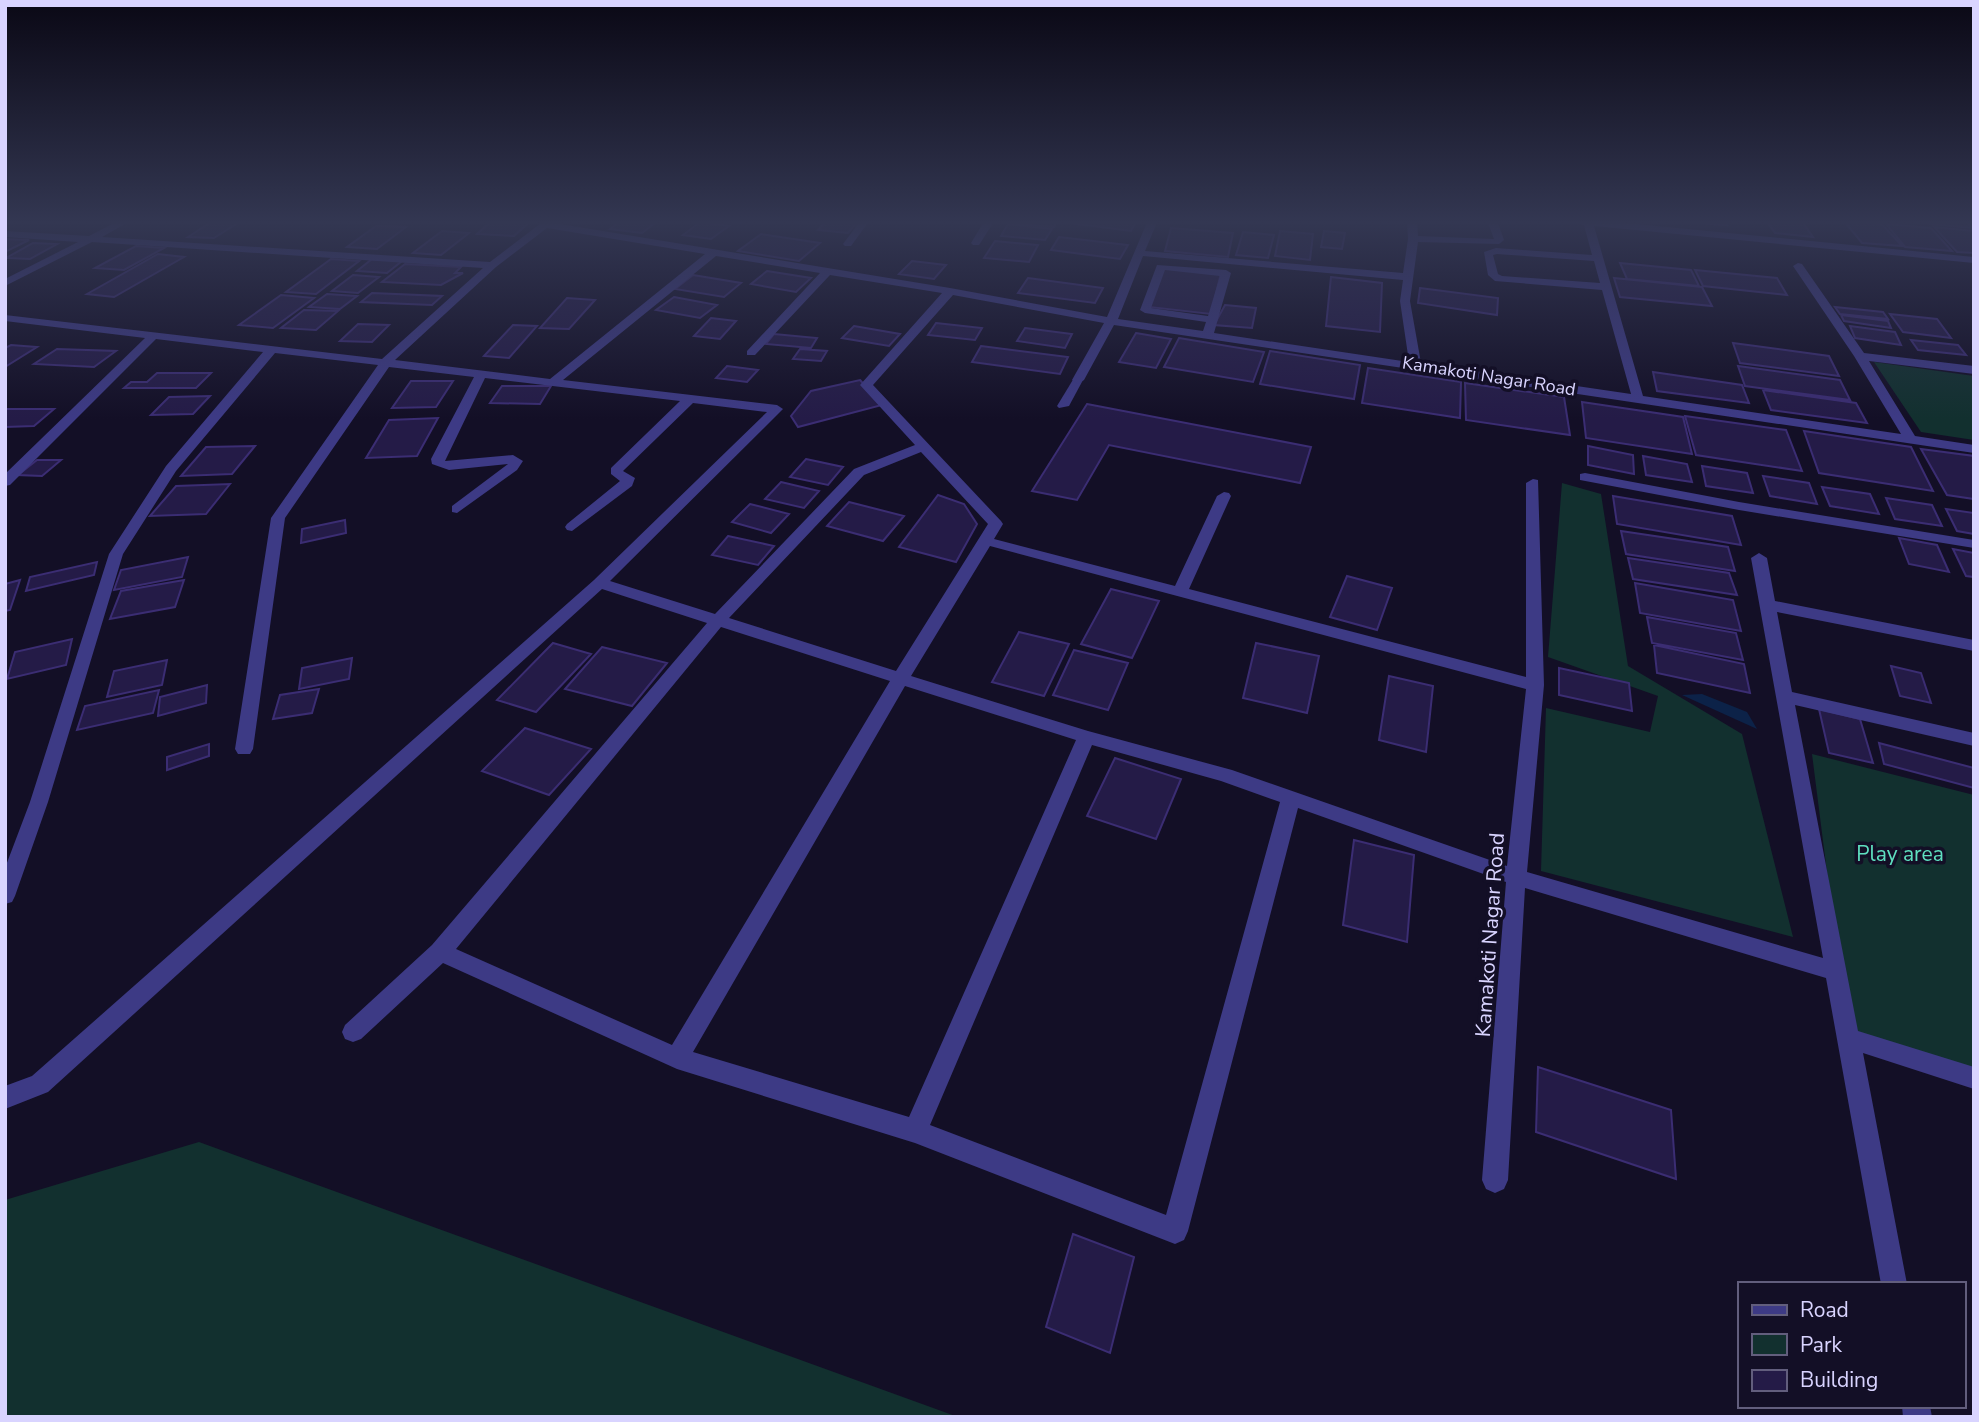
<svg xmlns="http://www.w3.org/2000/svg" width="1979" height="1422" font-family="'Nunito Sans',sans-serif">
  <rect width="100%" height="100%" fill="#130f26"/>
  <path fill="#12302f" d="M1874,362L1974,376V440L1921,432Z
    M1562,483L1601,494L1628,666L1742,734L1793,937L1541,871L1546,708L1650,732L1658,696L1548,657Z
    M1812,754L1974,795V1075L1848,1038Z
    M199,1142L958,1417H5V1200Z"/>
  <path fill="#0c2248" d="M1702,694L1747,712L1757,729L1682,695Z"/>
  <path fill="#241b47" stroke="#3b2d73" stroke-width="2" d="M214,220L241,221L214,238L188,237Z
    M493,220H532L514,236L477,234Z
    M622,220H659L642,233L610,229Z
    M827,220H859L848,233L818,230Z
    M1009,220H1057L1054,227L1008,223Z
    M1070,220H1137L1131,231L1069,223Z
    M1685,220H1724L1727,225L1686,222Z
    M1766,220H1801L1813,237L1775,233Z
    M1927,220H1965L1973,228L1930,224Z
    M1844,221L1882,224L1902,246L1862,243Z
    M700,222L729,226L711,239L683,235Z
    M1008,224L1052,229L1045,240L1001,236Z
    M1886,224L1931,228L1952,251L1905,247Z
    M376,226L406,227L377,249L347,247Z
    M1934,227L1974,231V253L1957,252Z
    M1171,228L1233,233L1228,257L1165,251Z
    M442,231L469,233L441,255L413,253Z
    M1280,231L1313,234L1310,260L1275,256Z
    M1324,231L1345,233L1342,249L1321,247Z
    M1243,232L1274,235L1268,258L1236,255Z
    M761,234L820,243L799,261L738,251Z
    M1059,237L1128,245L1120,259L1051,250Z
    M5,239L29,240L5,252Z
    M995,241L1038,245L1029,262L984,258Z
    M33,243L57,244L30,259L6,258Z
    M136,246L164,248L124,270L95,268Z
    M158,254L184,257L114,297L87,294Z
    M331,259L359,261L316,294L286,292Z
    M372,259L402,261L387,273L357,271Z
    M912,261L946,265L934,279L899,274Z
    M1620,263L1691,270L1699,286L1627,279Z
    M405,264L461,267L455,273H463L441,285L382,282Z
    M1163,267L1221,273L1211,314L1149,307Z
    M1695,270L1777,278L1787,295L1703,286Z
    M767,271L811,278L796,292L751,284Z
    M353,275L379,277L358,293L332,291Z
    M693,275L741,283L724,297L675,289Z
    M1331,277L1382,283L1380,332L1326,326Z
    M1028,278L1103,288L1095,303L1018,293Z
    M1614,278L1702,287L1712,306L1620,297Z
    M1420,288L1498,298L1497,315L1418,303Z
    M372,293L442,296L432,305L361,302Z
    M327,294L357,296L340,309L309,307Z
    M281,295L314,298L273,328L239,325Z
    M674,297L717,305L700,318L656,310Z
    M567,298L595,300L569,329L540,328Z
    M1225,305L1256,308L1252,328L1214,325Z
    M1835,307L1883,312L1888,319L1840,314Z
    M304,310L338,311L316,330L281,328Z
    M1890,314L1937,319L1951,338L1903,332Z
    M1841,315L1888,321L1891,328L1844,321Z
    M711,318L736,321L720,339L694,336Z
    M936,323L982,328L975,340L928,335Z
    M358,324L389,325L372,342L340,341Z
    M513,325L537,326L509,358L484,356Z
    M854,326L900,334L889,346L842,338Z
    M1850,326L1895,332L1901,345L1855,338Z
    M1025,328L1072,334L1065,348L1017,341Z
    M1136,333L1171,339L1156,368L1119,362Z
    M774,334L817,338L811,348L766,344Z
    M1179,338L1264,352L1253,382L1164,367Z
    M1911,340L1958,345L1966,355L1918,350Z
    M1733,343L1829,356L1839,376L1740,363Z
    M11,345L37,347L5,367V348Z
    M981,346L1068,357L1060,374L972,362Z
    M57,349L116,351L94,367L34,364Z
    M800,349L827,351L821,361L793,359Z
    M1270,351L1360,365L1354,399L1260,384Z
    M727,366L758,370L747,382L716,378Z
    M1738,366L1840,380L1850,400L1745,386Z
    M1368,368L1461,382L1460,418L1362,403Z
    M1653,372L1742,385L1749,403L1657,391Z
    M157,373H211L196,388H124L131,382H147Z
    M860,380L882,405L798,427L791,416L811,391Z
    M411,381H453L436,407L392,408Z
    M1465,383L1564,397L1570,435L1466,420Z
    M502,386H551L540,404L490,403Z
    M1763,390L1856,403L1867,423L1771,410Z
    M210,396L193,414L151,415L169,397Z
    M1582,402L1683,417L1692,454L1586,438Z
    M1087,404L1311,447L1300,483L1109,445L1077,500L1032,491Z
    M5,409H54L34,426L5,427Z
    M1685,416L1786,430L1802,471L1696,455Z
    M438,418L417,456L366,458L389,420Z
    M1804,431L1911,447L1933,491L1819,473Z
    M255,446L232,474L181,476L206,447Z
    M1588,446L1633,455L1634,474L1588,465Z
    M1921,449L1974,456V499L1947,495Z
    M1643,456L1687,464L1692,482L1646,475Z
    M806,459L843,467L828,485L790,477Z
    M37,460H61L42,476L18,475Z
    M1702,466L1747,473L1753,493L1706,486Z
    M1763,476L1809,483L1817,504L1770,496Z
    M781,482L819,491L804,508L765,499Z
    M230,484L206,514L150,516L176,486Z
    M1822,487L1870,494L1879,514L1830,506Z
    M938,495L964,504L977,524L956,562L899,547Z
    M1613,496L1732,516L1741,545L1617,524Z
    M1886,498L1932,505L1942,526L1895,519Z
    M849,502L904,516L883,541L827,526Z
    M750,504L789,514L771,533L732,522Z
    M1946,509L1974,513V534L1957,531Z
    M345,520L346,533L301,543L302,529Z
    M1621,531L1728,547L1735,571L1626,554Z
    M728,536L774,546L758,565L712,555Z
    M1899,538L1937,545L1949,572L1909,564Z
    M1953,549L1974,553V577L1966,576Z
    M188,557L182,577L114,590L121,570Z
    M1628,558L1729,573L1737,595L1633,579Z
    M97,562L94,575L26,591L30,577Z
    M1347,576L1392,588L1377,630L1330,617Z
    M20,580L10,610L5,611V584Z
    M184,580L175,607L110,619L121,591Z
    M1635,583L1733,600L1741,631L1640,613Z
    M1111,589L1159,601L1132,658L1081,644Z
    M1647,617L1736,633L1743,660L1652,643Z
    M1019,632L1069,644L1044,696L992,682Z
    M72,639L66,665L7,679L15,652Z
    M553,643L591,654L536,712L497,700Z
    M1256,643L1319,656L1307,713L1243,698Z
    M1654,645L1744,664L1750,693L1657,673Z
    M602,647L667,663L632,706L565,689Z
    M1074,650L1128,663L1108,710L1053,695Z
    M352,658L349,679L299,689L302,668Z
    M167,660L162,685L107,697L114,671Z
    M1891,666L1921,673L1931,703L1900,696Z
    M1559,668L1629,683L1632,711L1559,695Z
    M1389,676L1433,686L1426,752L1379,740Z
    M207,685L206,703L158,716L160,697Z
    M319,689L312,713L273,719L280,695Z
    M159,690L153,713L77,730L85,706Z
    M1819,709L1860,719L1873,763L1829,753Z
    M525,728L591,749L549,795L482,771Z
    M1879,743L1974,768V788L1884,764Z
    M209,744V756L167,770V757Z
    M1115,758L1181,779L1156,839L1087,816Z
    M1354,840L1414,855L1407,942L1343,925Z
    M1538,1067L1671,1110L1676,1179L1536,1132Z
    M1073,1234L1134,1257L1110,1353L1046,1327Z"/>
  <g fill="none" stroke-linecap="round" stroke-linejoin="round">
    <path fill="#3d3a85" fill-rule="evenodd" d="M1078,377L1083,380L1069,406L1059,408L1057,406L1074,378Z"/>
    <path fill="#3d3a85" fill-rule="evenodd" d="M120,220H132L102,237L490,262L545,220H556L554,223L950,288L1107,317L1148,220H1158L1145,251L1403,273L1408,239L1407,220H1417L1418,236L1494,239L1487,220H1497L1504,240L1499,244L1418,242L1410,301L1421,363L1631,394L1602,290L1495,281L1488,275L1484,252L1496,248L1592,255L1584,225L1557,220H1595L1974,257V263L1594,226L1643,396L1901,434L1854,356L1793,266L1798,263L1802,264L1864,353L1974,366V374L1869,361L1915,436L1974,445V453L1114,325L1084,380L1078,384L1072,380L1104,323L953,295L873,385L1001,521L1003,524L994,539L1175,586L1217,496L1224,492L1229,493L1231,496L1189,589L1526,677V483L1533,479L1538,480L1544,685L1527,872L1823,958L1751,558L1759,553L1767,558L1775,601L1974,640V651L1777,612L1792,692L1974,733V746L1795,705L1858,1031L1974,1067V1089L1863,1053L1907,1284H1881L1826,978L1525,888L1508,1180L1504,1189L1495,1193L1486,1189L1482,1180L1506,882L1298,808L1188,1231L1184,1240L1175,1244L915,1143L677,1069L443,963L361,1039L353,1042L345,1039L342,1032L345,1025L432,945L707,623L602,589L48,1092L5,1109V1086L32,1076L594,580L767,412L693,403L623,471L635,478L632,486L572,531L567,530L565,527L567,524L620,481L611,474V468L680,401L485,378L445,461L513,455L523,461L517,470L457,513L452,512V506L508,464L449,470L432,464L431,459L474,377L389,367L285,518L253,749L250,754H238L235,749L271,518L378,365L275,353L176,471L123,554L48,802L15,896L12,902L5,904V868L30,802L109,554L166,466L263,352L156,339L10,485L5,486V474L145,338L5,321V315L382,359L483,268L92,242L5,286V279L78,242L5,237V231L89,236ZM547,228L705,254L550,379L395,360L496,267ZM1497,254L1594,261L1600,283L1502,276L1498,274L1493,255ZM716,256L820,273L747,351V355H755L830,275L942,293L860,385L915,445L854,469L715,614L610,581L783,409L777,405L563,380ZM1143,256L1403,280L1400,301L1409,362L1214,333L1231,273L1226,270L1157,265L1140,310L1145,313L1206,322L1203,331L1118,319ZM1165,270L1220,276L1208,316L1151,308ZM921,452L988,524L896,671L729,618L864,475ZM990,546L1526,689L1507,866L1232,770L1088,731L911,676ZM721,627L890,681L672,1045L456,949ZM905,686L1076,740L909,1117L693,1052ZM1092,745L1221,781L1280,802L1166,1215L930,1125Z
      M737,220H747L741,225Z
      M861,220H870L851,246H845L843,244Z
      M985,220H995L979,245H973L971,243Z
      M1585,473L1739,502L1974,540V548L1739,510L1580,480V474Z
      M1902,1406H1930L1932,1417H1903Z"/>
  </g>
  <linearGradient id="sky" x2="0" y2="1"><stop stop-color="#0a0815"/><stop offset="0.53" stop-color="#333752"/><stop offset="1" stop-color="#333752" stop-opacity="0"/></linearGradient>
  <rect width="1979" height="419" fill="url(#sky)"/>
  <g text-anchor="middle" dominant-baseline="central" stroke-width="7" stroke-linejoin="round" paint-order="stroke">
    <g font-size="18" fill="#d9d4ff" stroke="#130f26">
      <text transform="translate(1489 376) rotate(9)">Kamakoti Nagar Road</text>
    </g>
    <g font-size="21" fill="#5fe0c0" stroke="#130f26">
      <text x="1900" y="854">Play area</text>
    </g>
    <g font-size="21" fill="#d9d4ff" stroke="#130f26">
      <text transform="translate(1490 935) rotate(-86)">Kamakoti Nagar Road</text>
    </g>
  </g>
  <rect width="1979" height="1422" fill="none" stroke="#d9d4ff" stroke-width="14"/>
  <rect x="1738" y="1282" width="228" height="126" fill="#130f26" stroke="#625e7d" stroke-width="2"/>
  <rect x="1752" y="1305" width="35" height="10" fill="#3d3a85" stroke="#625e7d" stroke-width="2"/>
  <text x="1800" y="1317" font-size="21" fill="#d9d4ff">Road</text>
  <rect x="1752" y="1334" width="35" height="21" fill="#12302f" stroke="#625e7d" stroke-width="2"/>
  <text x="1800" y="1352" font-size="21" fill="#d9d4ff">Park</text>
  <rect x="1752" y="1370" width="35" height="21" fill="#241b47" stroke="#625e7d" stroke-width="2"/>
  <text x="1800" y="1387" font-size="21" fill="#d9d4ff">Building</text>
</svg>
